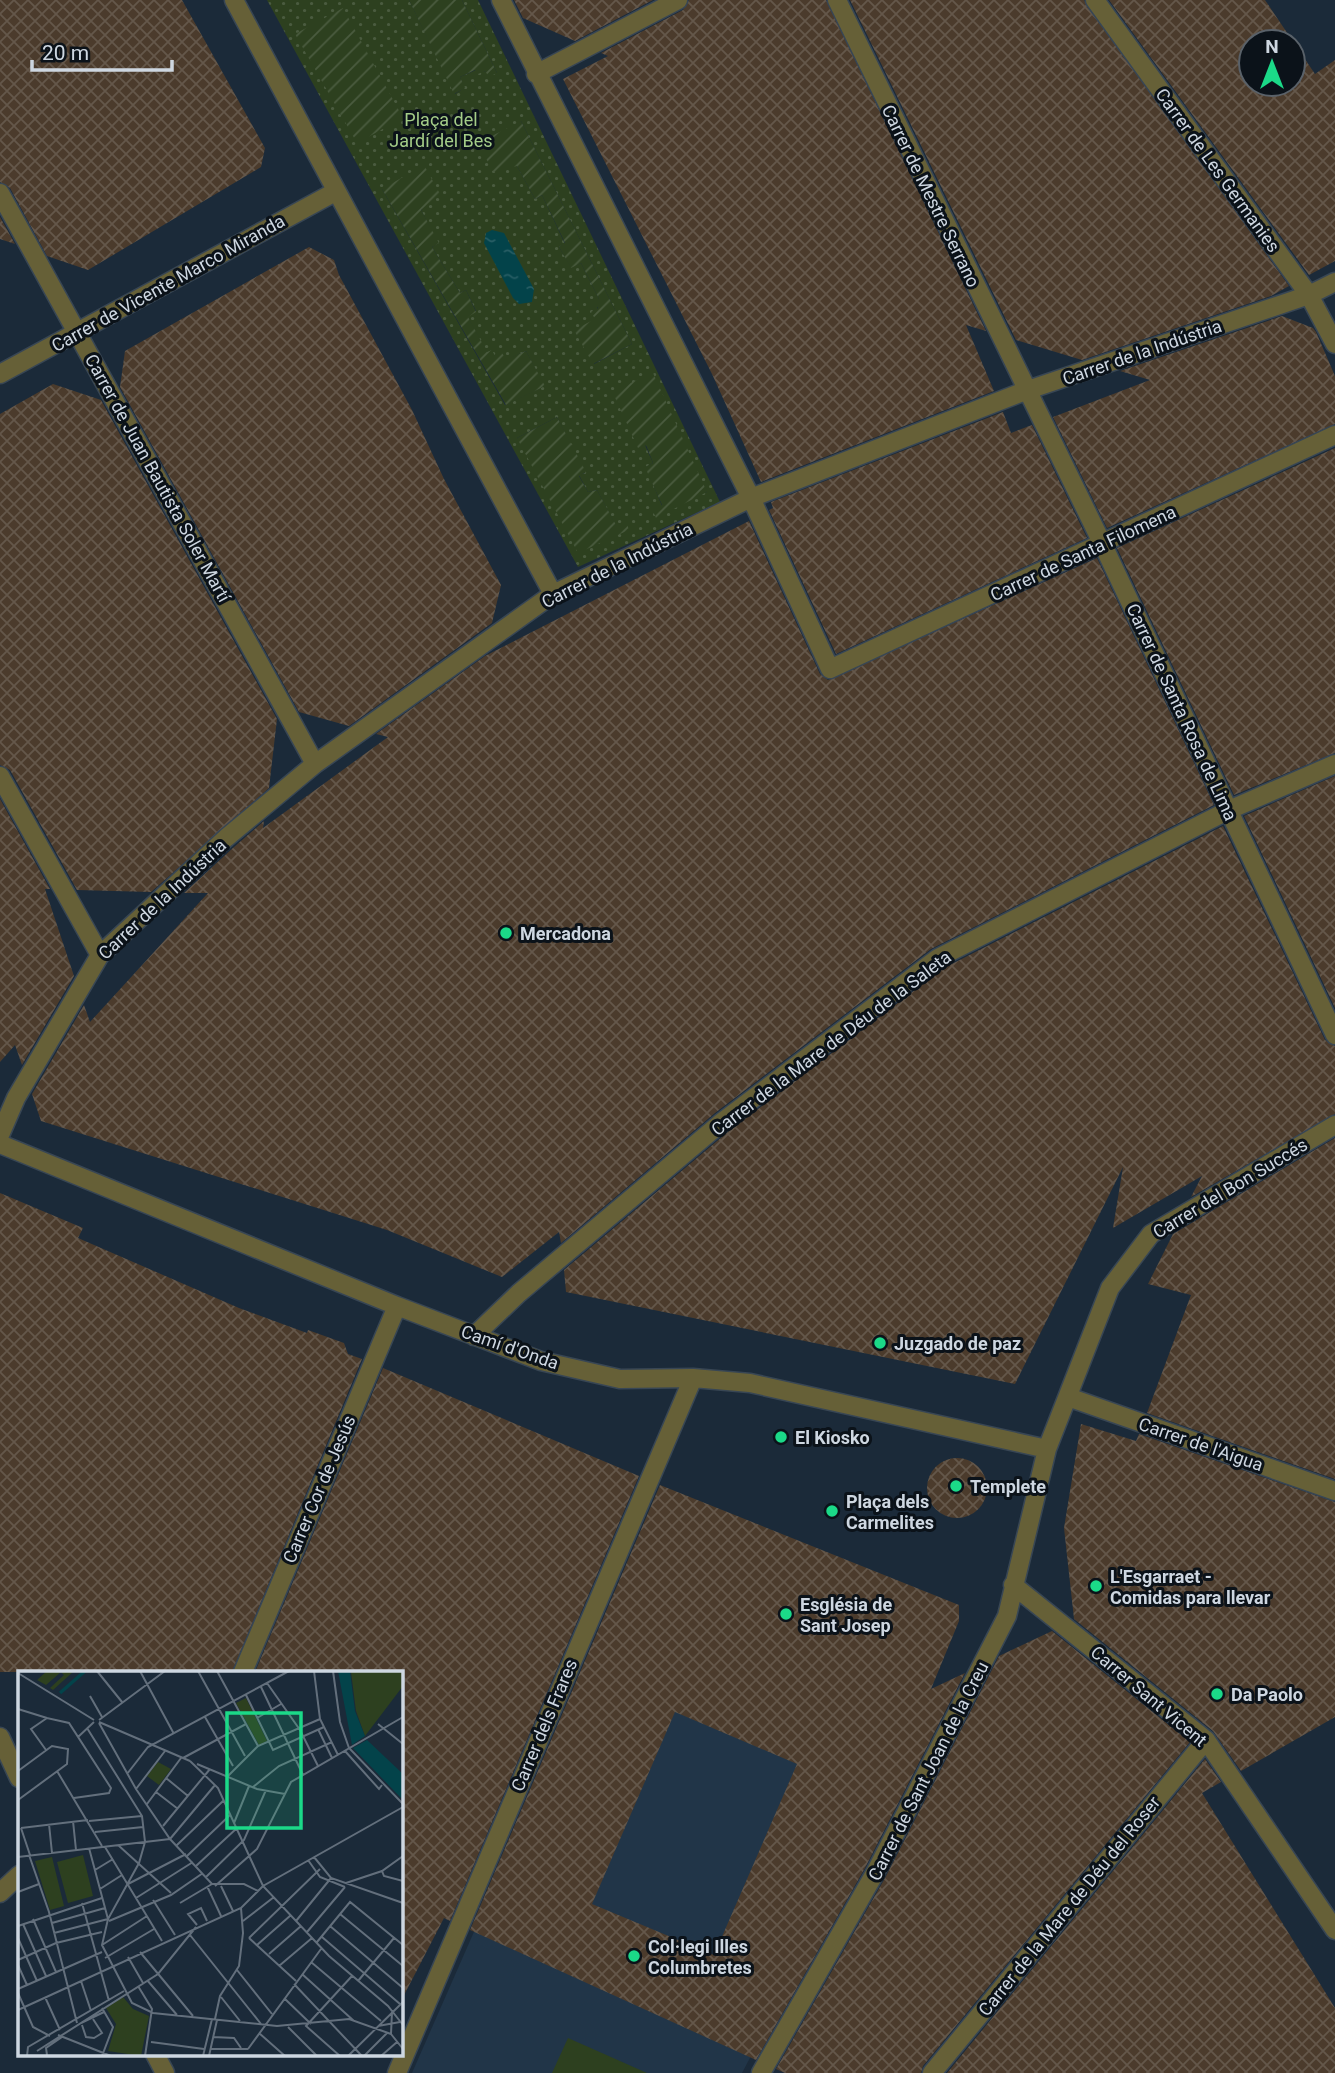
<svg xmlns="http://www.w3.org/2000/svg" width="1335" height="2073" font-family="Roboto,sans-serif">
  <defs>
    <pattern id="grass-dots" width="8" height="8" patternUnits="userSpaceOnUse" patternTransform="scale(1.75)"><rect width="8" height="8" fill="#2d401f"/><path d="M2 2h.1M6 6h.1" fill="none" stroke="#4a5b3f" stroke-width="1.8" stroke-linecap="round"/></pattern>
    <pattern id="garden-furrows" width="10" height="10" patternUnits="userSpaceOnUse" patternTransform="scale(1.75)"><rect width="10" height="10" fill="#2d401f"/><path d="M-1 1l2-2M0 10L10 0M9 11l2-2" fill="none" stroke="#4a5b3f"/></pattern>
    <pattern id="water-ripples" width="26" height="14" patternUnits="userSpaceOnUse" patternTransform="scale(1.75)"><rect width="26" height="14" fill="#03434a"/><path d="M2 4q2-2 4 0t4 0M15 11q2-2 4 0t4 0" fill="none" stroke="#275d64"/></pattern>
    <pattern id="building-cross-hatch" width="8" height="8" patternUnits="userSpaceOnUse" patternTransform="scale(1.75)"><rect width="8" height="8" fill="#4b3b2c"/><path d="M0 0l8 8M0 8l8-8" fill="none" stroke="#64574a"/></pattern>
  </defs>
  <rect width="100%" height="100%" fill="#1b2a39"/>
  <path fill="#213548" d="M607,1620L910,1742L866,1839L742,2073H412L570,1713Z"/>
  <path fill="url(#grass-dots)" fill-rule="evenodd" d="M267,0H409L455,94L464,88L460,77L476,70L497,73L462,0H478L720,502L578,567ZM521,121L632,344L594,364L595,319L599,299L581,263L571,267L559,247L565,244L542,195L535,199L517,166H506ZM382,189L428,202L421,210L438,243L432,247L460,293L466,290L476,311L467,316L487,353L506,360L526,351L544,386L505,405ZM557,417L585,473L579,475L588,492L597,490L616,526L517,438ZM645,445L707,492L662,506L646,467L653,463Z"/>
  <path fill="url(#garden-furrows)" d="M409,0H462L497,73L489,77L485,71L478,74L475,70L460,77L465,88L454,94Z
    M343,8L403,118L357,143L295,34Z
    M521,121L632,344L593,364L574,330L595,319L591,312L598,308L594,302L599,299L581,263L571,268L559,247L565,243L542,195L535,199L517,166L493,172L478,143Z
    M424,165L440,194L421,210L439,243L432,247L460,293L466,290L476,312L468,317L487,352L492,350L495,356L502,353L506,359L526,351L545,386L506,405L382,189Z
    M653,373L707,492L656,518L652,509L662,505L645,467L653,463L646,445L638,448L612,391Z
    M557,417L586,472L579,476L588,492L597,490L616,525L626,521L629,530L578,553L517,438Z"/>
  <path fill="#2d401f" d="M568,2038L647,2073H552Z"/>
  <path fill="url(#water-ripples)" d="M492,230L504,233L534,289L532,302L519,304L513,298L484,243L486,233Z"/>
  <path fill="url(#building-cross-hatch)" fill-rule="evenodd" d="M0,0H182L265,148L261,167L88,270L47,256L10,188L0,182Z
    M514,0H653L575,41L523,18Z
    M689,0H826L986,331L966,325L994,391L761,482L712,374L563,79L608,56L601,53L683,10Z
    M850,0H1084L1289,286L1271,296L1082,360L1016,340Z
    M1109,0H1265L1315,74L1335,60V261L1309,275ZM1251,42H1293V84H1251Z
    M0,217L15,244L0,239Z
    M309,247L334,260L339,275L412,410L444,479L501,585L492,623L349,726L299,712L120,387L125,351Z
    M1282,316L1313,328L1316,332L1335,376V424L1107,528L1053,417L1150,380L1120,371Z
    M53,384L101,400L277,719L269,788L151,892L77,890L10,770L0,765V414Z
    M1003,412L1011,433L1032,425L1087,538L836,654L769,510L773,508L771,502Z
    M1335,448V753L1234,795L1117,548Z
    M749,521L820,674L828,680L1097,558L1214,805L931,949L715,1113L561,1243L559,1232L502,1277L387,1230L41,1121L32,1094L84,1005L90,1022L208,893H184L234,847L264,821L263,828L388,737L376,734L485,656Z
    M1335,776V1008L1244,816Z
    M0,799L50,889H45L74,976L22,1065L15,1045L0,1062Z
    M1223,826L1325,1040L1335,1046V1114L1191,1197L1202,1176L1113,1228L1123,1167L1015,1384L566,1292L564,1270L729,1131L944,968Z
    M1335,1138V1479L1147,1413L1191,1295L1148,1284L1173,1234Z
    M0,1193L83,1228L78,1238L239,1308L307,1333L308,1330L344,1343L348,1354L362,1359L232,1672H0Z
    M383,1368L639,1476L450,1921L444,1918L401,2001V1672H255Z
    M1081,1424L1136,1441L1139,1434L1335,1502V1717L1241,1771L1213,1731L1074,1619L1064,1528Z
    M927 1488a30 30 0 1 1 60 0a30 30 0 1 1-60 0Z
    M660,1485L959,1605V1621L931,1689L965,1673L865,1868L756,2060L470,1930ZM675,1712L797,1764L714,1955L592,1904Z
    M1052,1631L1190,1742L923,2066L921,2073H785L776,2069L885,1878L999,1656Z
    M1205,1759L1221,1782L1202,1793L1335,2008V2073H947Z"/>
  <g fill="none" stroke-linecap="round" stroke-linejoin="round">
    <defs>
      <path id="minor" d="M234,0L553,594
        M501,0L751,498L830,669L1335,435
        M837,0L1103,545L1335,1035
        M1095,0L1309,295L1335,344
        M536,74L678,0
        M0,193L315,764
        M0,374L335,192
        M0,776L100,955
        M0,1135L16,1098L100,955L226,838L315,764L553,594L751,498L1025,391L1309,295L1335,282
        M0,1144L397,1306L541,1361L620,1379L693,1378L750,1383L1047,1449
        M474,1336L519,1293L722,1122L938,958L1229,810L1335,764
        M1068,1397L1335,1491
        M1013,1585L1206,1740L1335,1930
        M243,1672L397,1306
        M0,1737L19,1778
        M0,1893L19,1875
        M155,2054L165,2073
        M397,2073L693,1378
        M761,2073L875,1873L1007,1616L1047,1449L1110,1288L1151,1234L1335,1125
        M932,2073L1206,1740"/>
    </defs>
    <use href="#minor" stroke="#384654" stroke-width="21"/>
    <use href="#minor" stroke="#666037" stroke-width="18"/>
  </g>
  <g fill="#1bd988" stroke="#0b1219" stroke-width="2.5">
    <circle cx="506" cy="933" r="7"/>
    <circle cx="880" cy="1343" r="7"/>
    <circle cx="781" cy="1437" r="7"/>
    <circle cx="956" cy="1486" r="7"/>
    <circle cx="832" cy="1511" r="7"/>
    <circle cx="1096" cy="1586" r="7"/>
    <circle cx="786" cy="1614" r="7"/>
    <circle cx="1217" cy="1694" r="7"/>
    <circle cx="634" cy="1956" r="7"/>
  </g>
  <g text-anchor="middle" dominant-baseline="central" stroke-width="6" stroke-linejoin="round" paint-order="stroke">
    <g font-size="18" fill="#a4cd88" stroke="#0b1219">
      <text x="441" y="119">Plaça del<tspan x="441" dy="21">Jardí del Bes</tspan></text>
    </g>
    <g font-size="18" fill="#ced7e1" stroke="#0b1219">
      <text transform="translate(1218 170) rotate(54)">Carrer de Les Germanies</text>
      <text transform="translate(931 196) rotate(64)">Carrer de Mestre Serrano</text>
      <text transform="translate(168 283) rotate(-29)">Carrer de Vicente Marco Miranda</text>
      <text transform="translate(1142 352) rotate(-19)">Carrer de la Indústria</text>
      <text transform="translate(158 478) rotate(61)">Carrer de Juan Bautista Soler Martí</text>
      <text transform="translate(1083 553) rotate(-25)">Carrer de Santa Filomena</text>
      <text transform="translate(617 565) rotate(-27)">Carrer de la Indústria</text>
      <text transform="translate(1182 712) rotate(65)">Carrer de Santa Rosa de Lima</text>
      <text transform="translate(162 899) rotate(-43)">Carrer de la Indústria</text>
      <text transform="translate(831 1043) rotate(-37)">Carrer de la Mare de Déu de la Saleta</text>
      <text transform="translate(1230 1188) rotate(-31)">Carrer del Bon Succés</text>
      <text transform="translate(510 1347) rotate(19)">Camí d'Onda</text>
      <text transform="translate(1201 1444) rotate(19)">Carrer de l'Aigua</text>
      <text transform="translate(319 1489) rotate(-67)">Carrer Cor de Jesús</text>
      <text transform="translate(1149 1696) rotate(40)">Carrer Sant Vicent</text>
      <text transform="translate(544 1725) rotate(-67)">Carrer dels Frares</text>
      <text transform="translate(928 1771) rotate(-63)">Carrer de Sant Joan de la Creu</text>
      <text transform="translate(1069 1906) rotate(-51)">Carrer de la Mare de Déu del Roser</text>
    </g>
    <g font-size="18" font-weight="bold" fill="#ced7e1" stroke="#0b1219" text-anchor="start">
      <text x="520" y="933">Mercadona</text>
      <text x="894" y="1343">Juzgado de paz</text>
      <text x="795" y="1437">El Kiosko</text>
      <text x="970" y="1486">Templete</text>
      <text x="846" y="1501">Plaça dels<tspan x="846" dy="21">Carmelites</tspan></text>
      <text x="1110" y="1576">L'Esgarraet -<tspan x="1110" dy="21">Comidas para llevar</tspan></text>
      <text x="800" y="1604">Església de<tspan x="800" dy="21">Sant Josep</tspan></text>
      <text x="1231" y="1694">Da Paolo</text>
      <text x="648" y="1946">Col·legi Illes<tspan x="648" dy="21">Columbretes</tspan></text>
    </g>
  </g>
  <g transform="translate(18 1671)">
    <rect width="385" height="385" fill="#1b2a39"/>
    <path d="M29,0H56L35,19L32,17L46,4L43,1L28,14L19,9ZM385,0V15L347,65L338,40L333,1ZM228,27L249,70L241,74L218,32ZM105,326L115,338L131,345L123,385L90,380L98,353L88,337Z" fill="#2d401f"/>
    <path d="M140,91L153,98L141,114L129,105ZM65,184L75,225L50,232L39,191ZM34,186L46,235L32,239L17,190Z" fill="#2d401f"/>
    <path d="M332,0L337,40L347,65L334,74L320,0ZM349,69L385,103V129L335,77Z" fill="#03434a"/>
    <path fill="none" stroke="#03434a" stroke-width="3.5" d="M42,22L67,0"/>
    <path fill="none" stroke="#636f7c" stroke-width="2" d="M79,0L104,31M122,0L156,63M180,0L227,85M199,0L240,75M296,0L302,48L320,84M315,0L322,51L331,77L385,133M0,2L76,49M249,12L282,59L300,95M243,16L285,104M228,24L255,79L306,56M72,25L84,46M0,38L29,47M187,46L215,95M239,47L263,33M81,49L147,0M81,51L172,90M81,52L118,118L152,168L194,213H226L240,220M360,53L385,73M69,57L124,145L127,171L121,192L90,248L84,274L114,332L135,342L259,355L331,348L373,363M300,58L314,87M60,66L76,51M28,79L13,58L29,47L51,52L93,117L91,122L56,127M327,80L361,118L364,114M165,87L228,53M172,90L200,117L245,215L311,285L370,335L385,354M179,93L239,118L267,123M0,100L34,75L50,78L49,93L0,129M39,100L84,175M109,103L130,76L271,0M209,106L240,75L302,48M148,107L170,125M235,116L261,95L314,71M118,118L147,80M138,121L160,138M129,133L163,87M55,150L58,179M71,150L124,145M216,152L231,115M31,153L34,182M145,155L192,98M3,157L70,149M3,157L12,184M77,161L125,156M152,168L197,114M100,174L153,222M159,174L205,130M87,176L144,270M11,184L31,241L59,352M169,185L212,144M0,186L152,168M296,186L313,207L385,232M290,189L302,206L327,216M178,195L219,157M77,199L95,188M364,200L366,205L385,210M188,206L226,169L248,119M328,212L364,200L385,185M110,213L168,183M189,215L203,245M197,215L239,178L273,111L385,46M203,215L215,240M82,218L104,204M0,221L21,213M118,227L175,191M135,229L157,264M64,232L91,330M162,232L194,213M322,243L385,295M15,248L38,301M91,250L153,224L185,202M225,250L256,226M278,250L313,207M34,252L87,237M5,253L28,305M179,254L170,243L183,237L189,250M0,255L84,227M312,255L385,317M289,261L327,216M36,262L90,248L71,177M172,264L243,353M304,266L382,333M0,267L19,310M231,267L302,198M231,267L278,310M299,271L332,231L385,274M84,274L129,245M239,274L273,244M122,281L175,345M251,283L283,255M110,286L125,312M87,287L136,258M0,289L38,272L84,261M293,291L363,350M0,294L9,314M261,295L294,267M219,299L254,343M284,303L336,350M129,309L159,344M63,310L73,340M340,310L376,267M276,313L344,385M120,315L134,338L127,385M0,318L84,281M0,322L15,356L32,365M27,326L42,359M203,326L222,350M266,327L293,353M84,337L95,356L84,385M0,339L223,237L245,215L385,136M374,341L373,363L385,378M197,348L202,325L221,295L225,262L223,237M63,352L86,341M64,354L68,366L76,367L84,362L75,348M360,355L382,351M270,356L299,385M241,362L267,385M40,364L93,385M195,366L216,367L223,377M133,371L186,378M192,378H230M230,378L303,278M19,380L140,303L178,256M29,384L28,377L44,366M9,385L10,376L106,320M185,385L194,348M191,385L199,349M322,385L288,355L334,305M330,385L385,331M346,385L369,362M363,385L379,371"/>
    <path fill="#1bd988" fill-opacity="0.15" stroke="#1bd988" stroke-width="3.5" d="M209,42H283V157H209Z"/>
    <rect width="385" height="385" fill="none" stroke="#ced7e1" stroke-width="3.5"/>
  </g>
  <g transform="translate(1272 63)"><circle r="33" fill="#0b1219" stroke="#596169" stroke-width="2"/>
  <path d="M0-5L12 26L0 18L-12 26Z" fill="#1bd988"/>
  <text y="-10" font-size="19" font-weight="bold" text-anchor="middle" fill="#ced7e1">N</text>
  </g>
  <path d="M32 60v10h140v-10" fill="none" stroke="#ced7e1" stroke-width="3.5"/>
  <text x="42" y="60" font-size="21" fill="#ced7e1" stroke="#0b1219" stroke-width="5" paint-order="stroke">20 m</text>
</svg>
